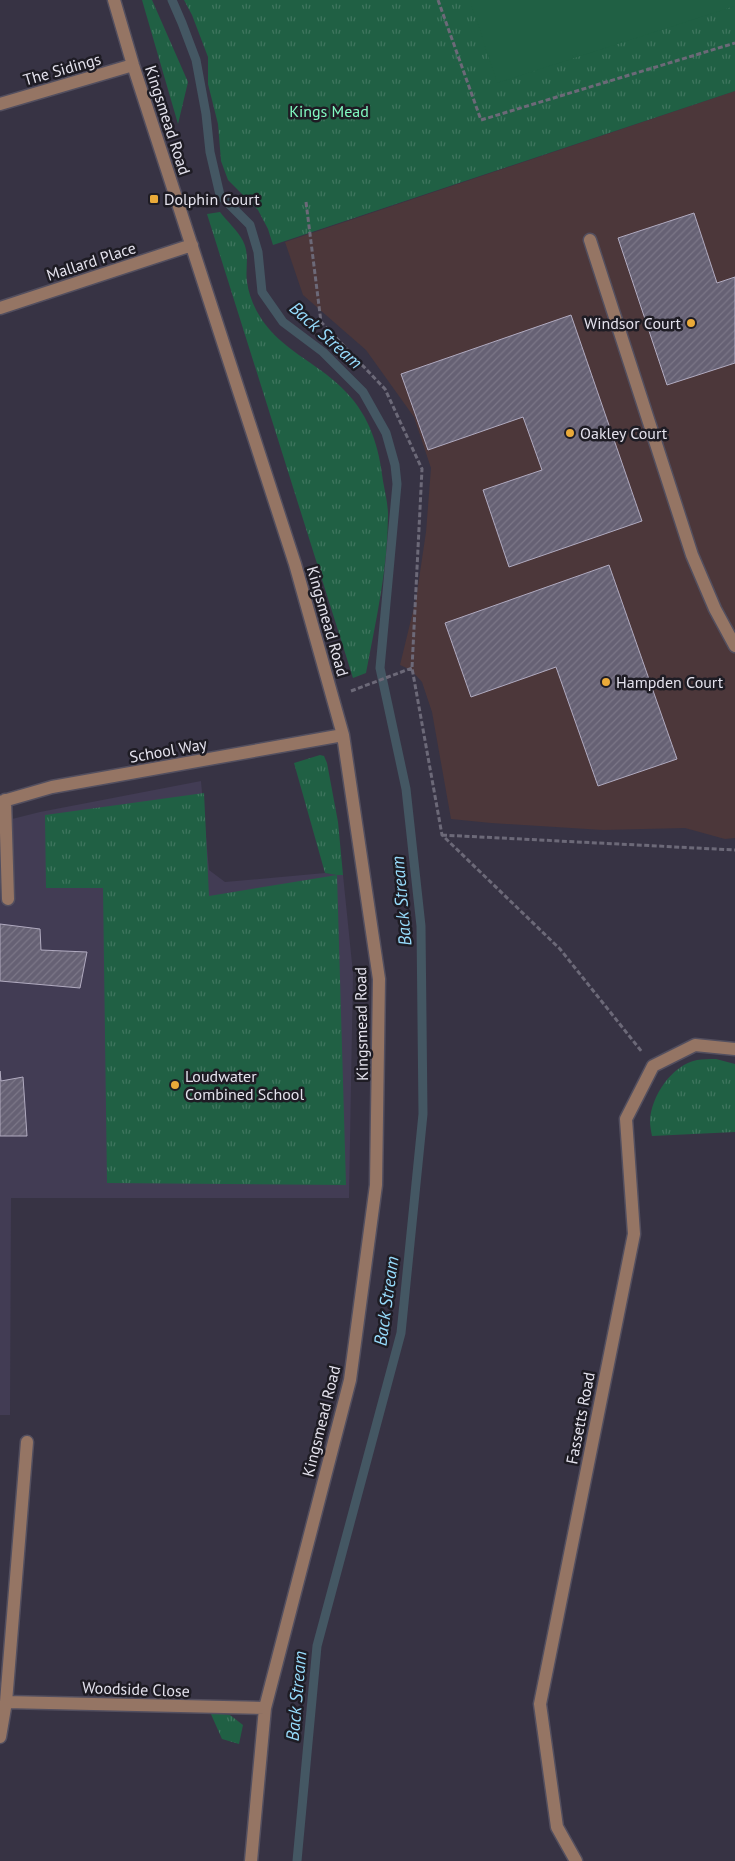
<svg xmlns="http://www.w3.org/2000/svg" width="735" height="1861" font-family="'PT Sans',sans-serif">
  <defs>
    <pattern id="grass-tufts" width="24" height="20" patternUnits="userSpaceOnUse" patternTransform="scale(1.25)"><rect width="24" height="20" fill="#206044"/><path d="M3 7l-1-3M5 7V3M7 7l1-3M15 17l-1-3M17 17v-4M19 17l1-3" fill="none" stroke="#40765f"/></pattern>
    <pattern id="building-hatch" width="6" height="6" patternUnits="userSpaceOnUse" patternTransform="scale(1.25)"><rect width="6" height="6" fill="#666174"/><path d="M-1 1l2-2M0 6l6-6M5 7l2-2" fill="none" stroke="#7c7788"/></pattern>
  </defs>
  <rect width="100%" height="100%" fill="#373344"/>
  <path fill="#4c373a" d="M735,91V838L725,839L685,828L603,830L491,823L451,819L432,712L422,682L411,670L400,665L416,599L426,532L431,468L414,417L366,350L303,295L285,242Z"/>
  <path fill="#423c54" d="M201,781L209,870L225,882L325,873L343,875L353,973L349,1198H11L10,1415H0V822L40,812Z"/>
  <path fill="url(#grass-tufts)" d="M142,0H152L188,82L178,124Z
    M184,0H735V91L273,245L268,229L258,210L228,180L221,161L218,124L208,84V57L192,15Z
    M220,212C227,221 238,231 243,241C250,255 245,268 247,282C249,297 256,312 265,324C286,352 322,366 346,392C370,417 379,447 383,481C385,492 388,504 388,515C388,568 376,620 366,673L353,678L207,214Z
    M320,755L324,756L327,763L338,822L343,875H337L346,1185L107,1183L103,888H46L45,815L204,793L209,896L337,875L325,873L294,763Z
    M716,1059L735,1064V1132L652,1136C651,1131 650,1126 650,1121C651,1096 672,1065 697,1060C703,1059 710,1059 716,1059Z
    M210,1712L230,1715L243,1725L239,1744L222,1739Z"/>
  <path fill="#206044" d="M470,0H735V6L497,83Z"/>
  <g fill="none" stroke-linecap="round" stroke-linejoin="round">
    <path stroke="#445763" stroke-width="9" d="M172,0L182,23L196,60L206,114L210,152L220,195L250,225L258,252L262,292L283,322L323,352L363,392L386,433L395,465L397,484L380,668L406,789L421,926L423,1114L401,1333L317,1646L297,1861"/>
  </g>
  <path fill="url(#building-hatch)" stroke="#b1abc0" d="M694,213L717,283L735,277V363L667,385L618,238Z
    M571,315L642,521L509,567L483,490L542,470L523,417L428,450L401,374Z
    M609,565L677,759L598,786L556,667L471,697L445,623Z
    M0,924L40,929L41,950L87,952L80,988L0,981Z
    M0,1071L1,1081L23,1077L27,1136H0Z"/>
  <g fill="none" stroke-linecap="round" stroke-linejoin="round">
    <defs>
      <path id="minor" d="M114,0L133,65L295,564L343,735L379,979L376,1185L350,1380L265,1708L251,1861
        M0,104L133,65
        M590,240L692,555L715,609L735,646
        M0,308L192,245
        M5,800L8,899
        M0,802L52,787L343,735
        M27,1442L6,1702L265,1708
        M0,1737L6,1702
        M576,1861L557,1827L540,1704L634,1234L626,1119L653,1066L695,1045L735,1049"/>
    </defs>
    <use href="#minor" stroke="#534f5f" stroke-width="15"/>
    <path stroke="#6c6978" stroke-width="3" stroke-dasharray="5 2.5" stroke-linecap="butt" d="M438,0L481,120L735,43
      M306,202L321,322L385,389L422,469L412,668L442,835L560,949L642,1052
      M351,691L412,668
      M442,835L735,850"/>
    <use href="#minor" stroke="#957564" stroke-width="12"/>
  </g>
  <g fill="#eaaa39" stroke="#1e1c24" stroke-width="2">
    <rect x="149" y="194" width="10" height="10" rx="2.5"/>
    <circle cx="691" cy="323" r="5"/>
    <circle cx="570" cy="433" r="5"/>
    <circle cx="606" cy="682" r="5"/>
    <circle cx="175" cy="1085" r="5"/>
  </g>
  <g text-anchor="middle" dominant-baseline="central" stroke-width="5" stroke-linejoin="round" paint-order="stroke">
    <g font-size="16" fill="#e4e2ed" stroke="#1e1c24">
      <text transform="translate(62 69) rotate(-16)">The Sidings</text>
      <text transform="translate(168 120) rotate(72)">Kingsmead Road</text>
      <text transform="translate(91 261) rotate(-18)">Mallard Place</text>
      <text transform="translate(328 621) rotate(74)">Kingsmead Road</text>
      <text transform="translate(168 750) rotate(-10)">School Way</text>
      <text transform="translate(361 1024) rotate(-91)">Kingsmead Road</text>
      <text transform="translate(580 1418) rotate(-79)">Fassetts Road</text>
      <text transform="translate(321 1421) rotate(-76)">Kingsmead Road</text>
      <text transform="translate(136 1689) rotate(2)">Woodside Close</text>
    </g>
    <g font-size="16" fill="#82fac2" stroke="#1e1c24">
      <text x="329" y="111">Kings Mead</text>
    </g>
    <g font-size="16" fill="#e4e2ed" stroke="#1e1c24" text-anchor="start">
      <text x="164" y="199">Dolphin Court</text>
      <text x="681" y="323" text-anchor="end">Windsor Court</text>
      <text x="580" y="433">Oakley Court</text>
      <text x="616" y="682">Hampden Court</text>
      <text x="185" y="1076">Loudwater<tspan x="185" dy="18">Combined School</tspan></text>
    </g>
    <g font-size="18" font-style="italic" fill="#96dbfb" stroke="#1e1c24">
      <text transform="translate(326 335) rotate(42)">Back Stream</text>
      <text transform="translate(401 901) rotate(-95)">Back Stream</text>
      <text transform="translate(386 1301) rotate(-82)">Back Stream</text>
      <text transform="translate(296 1696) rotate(-85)">Back Stream</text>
    </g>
  </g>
</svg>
